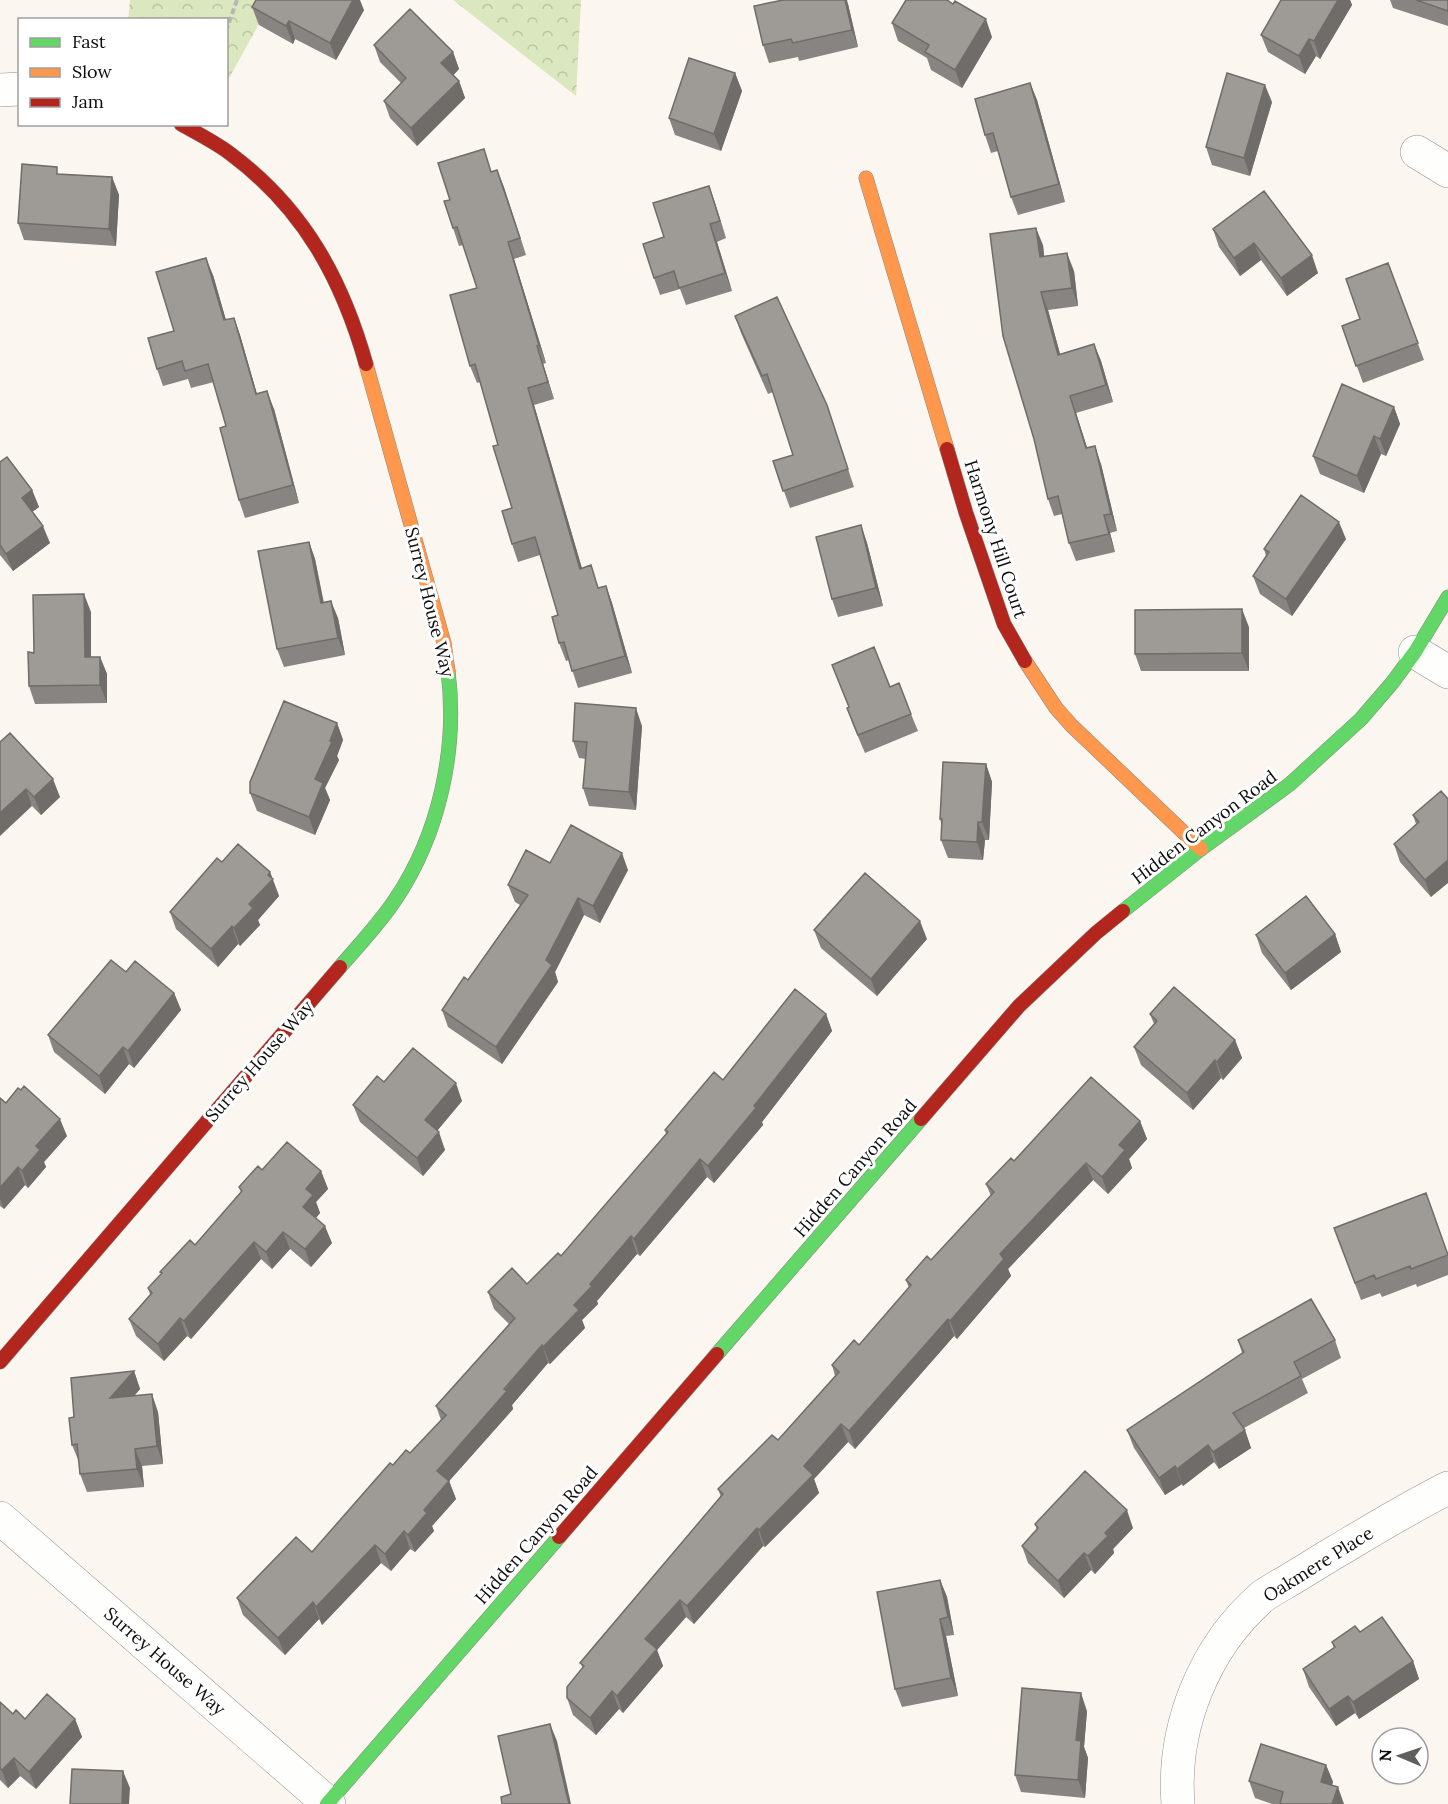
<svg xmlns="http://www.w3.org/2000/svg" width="1448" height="1804" font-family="Lora,serif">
  <defs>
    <pattern id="forest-crowns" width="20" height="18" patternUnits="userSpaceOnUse" patternTransform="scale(1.5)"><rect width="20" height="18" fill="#dbe7be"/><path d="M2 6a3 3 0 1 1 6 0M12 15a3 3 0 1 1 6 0" fill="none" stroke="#bbc5a2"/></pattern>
  </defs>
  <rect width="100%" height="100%" fill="#fbf7f0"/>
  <path fill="url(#forest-crowns)" d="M130,0H272L227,82L226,20H128Z
    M453,0H581L576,96Z"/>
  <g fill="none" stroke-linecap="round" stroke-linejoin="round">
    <defs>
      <path id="street" d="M0,90L20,89
        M1417,152L1448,171
        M1415,652L1448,672
        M0,1518L329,1804
        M1178,1804C1172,1727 1204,1647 1263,1596C1270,1591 1279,1586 1286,1582C1303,1572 1320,1561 1337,1551C1374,1529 1410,1507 1448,1488"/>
      <path id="fast" d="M1123,911L1201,849L1290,784L1361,719L1392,683L1415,652L1448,597
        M340,967C359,945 379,924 395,900C439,835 458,749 448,671
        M717,1354L921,1119
        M327,1804L559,1537"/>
      <path id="slow" d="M866,178L947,449
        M366,364L444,643L448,671
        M1025,661L1056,708L1071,725L1201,849"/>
      <path id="jam" d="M181,124C198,134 217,143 232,155C304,209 342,279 366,364
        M947,449L966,513L1004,624L1025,661
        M921,1119L1019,1006L1096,933L1123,911
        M0,1362L340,967
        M559,1537L717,1354"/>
    </defs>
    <use href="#street" stroke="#94928f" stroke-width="34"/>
    <use href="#fast" stroke="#8b8986" stroke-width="15"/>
    <use href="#slow" stroke="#8b8986" stroke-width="15"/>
    <use href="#jam" stroke="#8b8986" stroke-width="15"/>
    <path stroke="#b8b7b6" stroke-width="4" stroke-dasharray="6 3" stroke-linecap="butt" d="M226,31L237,0"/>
    <use href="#street" stroke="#fefefd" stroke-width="33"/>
    <use href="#fast" stroke="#63d668" stroke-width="14"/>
    <use href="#slow" stroke="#ff974d" stroke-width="14"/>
    <use href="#jam" stroke="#b3261e" stroke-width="14"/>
  </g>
  <path fill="#888481" d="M1281,0H1350L1352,5L1320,59L1316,56L1305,74L1268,52L1261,35Z
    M1390,0H1448V26L1393,8Z
    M848,4L858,47L799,61L798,57L769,63L763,45Z
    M252,7L364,10L336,60L295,39L293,44L259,25Z
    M892,23L992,37L962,88L931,70L927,58L898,41Z
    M374,45L453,52L459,69L453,75L459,81L465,98L417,146L390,118L384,101L401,83L380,62Z
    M735,73L742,91L721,151L675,135L669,118Z
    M1030,83L1037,100L1065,202L1018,215L1011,197L998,151L991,153L985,135Z
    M1272,102L1250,176L1212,165L1206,147Z
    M497,170L526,255L514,259L546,363L543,364L554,399L534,405L582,568L599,588L606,586L612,603L632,673L578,688L569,660L566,661L559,643L558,615L540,555L518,562L512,544V508L498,445L480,382L477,383L470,366L477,288L463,245L459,246L453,228L450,200L492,171Z
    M59,174L112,177L119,195L116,246L24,240L18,223Z
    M709,186L726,238L717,242L732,291L686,305L680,289L660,295L654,278L664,237Z
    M1264,191L1318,273L1287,296L1261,260L1240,276L1219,247L1213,229Z
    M1043,245L1044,256L1074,271L1078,306L1048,310L1060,354L1094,344L1101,361L1113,402L1076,413L1087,448L1101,464L1117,531L1110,533L1115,552L1076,561L1069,543L1062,514L1054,516L1048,499L1034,439Z
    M1388,263L1424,360L1363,383L1342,326L1360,319Z
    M213,275L226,320L234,318L240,335L257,394L274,409L299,503L245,518L239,500L226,426L214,382L191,388L188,379L163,386L157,369L174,331Z
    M735,316L827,405L854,487L790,508L773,461L793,455L773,392L768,394L741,333Z
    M1394,407L1400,424L1386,456L1381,454L1364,493L1320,474L1313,456Z
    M0,462L32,490L39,507L32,512L50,543L13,571L0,555Z
    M861,525L867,543L883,606L838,617L832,599Z
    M1346,539L1292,616L1260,594L1253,576L1266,556L1264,549Z
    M309,542L315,559L324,603L338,618L345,655L284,667L277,649Z
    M91,612V657H100L107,674V703L35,704L29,686L34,653Z
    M1249,627V671H1141L1135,654Z
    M832,665L890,687L911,714L918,731L865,753L853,725L847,708L849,707Z
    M337,723L343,740L337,756L339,760L325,788L330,800L315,835L257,811L250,793Z
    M642,726L636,810L589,806L583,788L586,759L579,758L573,741Z
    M0,742L60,797L41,815L32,806Z
    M986,764L992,782L989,840H985L983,860L948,858L941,840L942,826L940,819Z
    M1448,799L1431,897L1400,862L1394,844L1416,824L1413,815Z
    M222,862L270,872L279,896L258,920L260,925L240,946L238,944L218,967L176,929L170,912Z
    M550,863L628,870L600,923L584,915L555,972L558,982L502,1064L448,1027L442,1010L468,980L520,905L515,902L508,885Z
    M814,930L927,939L877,996L821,948Z
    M1335,934L1341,952L1291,990L1262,953L1256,935Z
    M126,972L174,993L181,1010L134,1068L129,1064L105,1094L54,1052L48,1035Z
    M826,1014L832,1031L762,1122L763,1125L714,1183L707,1177L640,1256L637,1254L597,1301L598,1304L582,1320L585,1328L550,1364L548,1363L512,1405L513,1409L449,1481L456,1499L432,1526L434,1531L415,1552L410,1549L391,1571L381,1563L322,1625L319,1619L285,1655L243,1615L237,1598L312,1552L393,1465L410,1453L441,1420L436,1406L509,1324L494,1309L488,1292L527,1284L561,1256L666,1134L665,1130L723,1080Z
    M1150,1014L1235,1040L1242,1058L1223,1080L1221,1078L1193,1110L1141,1065L1134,1047L1154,1024Z
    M384,1082L462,1101L437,1131L445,1150L423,1176L360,1122L353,1105Z
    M0,1098L6,1103L67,1136L44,1162L46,1167L28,1188L25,1185L4,1209L0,1206Z
    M1140,1121L1147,1139L1129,1159L1132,1168L1108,1194L1093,1180L1008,1269L1011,1276L957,1339L954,1336L855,1449L848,1442L814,1479L819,1493L765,1547L763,1546L694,1624L686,1617L657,1650L663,1666L623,1713L619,1709L596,1735L573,1715L567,1698L583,1668L580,1663L721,1497L718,1489L778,1440L835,1376L832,1365L859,1345L909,1288L906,1280L931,1260L991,1196L986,1184L1014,1161Z
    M262,1170L321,1171L328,1189L316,1202L320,1213L316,1218L332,1243L311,1267L290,1249L272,1269L261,1259L191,1339L187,1336L164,1361L136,1336L129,1319L150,1294L148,1288L161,1274L160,1272L195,1245L241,1192L239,1187Z
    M1334,1228L1448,1254V1275L1417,1287L1416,1284L1382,1297L1380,1293L1361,1300Z
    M1238,1340H1335L1341,1358L1302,1379L1308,1393L1244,1428L1251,1448L1219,1469L1214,1462L1183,1486L1182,1484L1165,1495L1134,1448L1127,1430L1242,1353Z
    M134,1371L140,1389L134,1396L158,1412L163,1464L142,1466L144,1487L87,1492L80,1474L79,1462L72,1445L74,1417Z
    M1035,1524L1133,1528L1113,1549L1114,1553L1095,1574L1091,1570L1064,1598L1028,1563L1022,1546L1037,1530Z
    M940,1580L947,1597L954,1635L946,1636L958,1696L902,1707L895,1689Z
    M1360,1632L1413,1661L1419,1679L1359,1719L1355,1713L1336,1726L1309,1687L1303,1669L1334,1648L1332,1642Z
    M0,1702L13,1714L25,1719H75L82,1737L36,1789L20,1776L8,1788L0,1780Z
    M1087,1711L1084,1747L1088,1758L1085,1798L1021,1792L1015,1775Z
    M1326,1765L1333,1782L1332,1785L1344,1804H1272L1255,1798L1249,1781Z"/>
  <path fill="#6f6c69" d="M353,0H360L364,10L336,60L330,43Z
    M845,0H847L848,4L858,47L852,30Z
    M1338,0H1350L1352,5L1320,59L1314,41Z
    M986,19L992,37L962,88L955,70Z
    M289,21L295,39L293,44L286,26Z
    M1309,39L1316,56L1305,74L1299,56Z
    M453,52L459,69L448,81L441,63Z
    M735,73L742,91L721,151L714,134Z
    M459,81L465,98L417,146L411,128Z
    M1030,83L1037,100L1065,202L1059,184Z
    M1265,85L1272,102L1250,176L1244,158Z
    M497,170L504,187L526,255L520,238Z
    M112,177L119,195L116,246L109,229Z
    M709,186L715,203L726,238L720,221Z
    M710,224L717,242L732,291L725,273Z
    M1036,228L1043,245L1046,275L1040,257Z
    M508,242L514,259L546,363L539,345Z
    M1254,243L1261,260L1240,276L1234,258Z
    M1067,253L1074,271L1078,306L1072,288Z
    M1312,255L1318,273L1287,296L1281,278Z
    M206,258L213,275L231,338L224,320Z
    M1041,292L1048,310L1065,372L1058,355Z
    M234,318L240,335L262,412L256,394Z
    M1094,344L1101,361L1113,402L1106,385Z
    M537,346L543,364L554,399L548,382Z
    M528,388L534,405L587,586L580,569Z
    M267,391L274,409L299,503L293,485Z
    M1070,396L1076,413L1093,466L1086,448Z
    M1394,407L1400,424L1386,456L1380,439Z
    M1374,436L1381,454L1364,493L1357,476Z
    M1095,446L1101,464L1117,531L1111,514Z
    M32,490L39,507L28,515L22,498Z
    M1104,515L1110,533L1115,552L1109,534Z
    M1339,522L1346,539L1292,616L1286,599Z
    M861,525L867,543L883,606L876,588Z
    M43,526L50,543L13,571L6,554Z
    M309,542L315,559L327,621L321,603Z
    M606,586L612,603L632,673L625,656Z
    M84,594L91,612V674L85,657Z
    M331,601L338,618L345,655L338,638Z
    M1242,609L1249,627V671L1242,653Z
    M100,657L107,674V703L100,685Z
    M636,708L642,726L636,810L629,792Z
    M337,723L343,740L337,756L339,760L325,788L330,800L315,835L309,817L315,779Z
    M986,764L992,782L989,840L982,822Z
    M53,779L60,797L41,815L34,797Z
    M26,789L32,806L0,836V813Z
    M978,822L985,840L983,860L977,842Z
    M622,853L628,870L600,923L593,906Z
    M1448,860V883L1431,897L1425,880Z
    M270,872L279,896L258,920L260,925L240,946L234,928Z
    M578,898L584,915L555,972L558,982L502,1064L496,1047L546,960Z
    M920,921L927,939L877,996L871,979Z
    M232,926L238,944L218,967L211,949Z
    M1335,934L1341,952L1291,990L1285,973Z
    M174,993L181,1010L134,1068L128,1051Z
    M826,1014L832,1031L762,1122L763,1125L714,1183L708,1166Z
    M1235,1040L1242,1058L1223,1080L1217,1062Z
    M123,1047L129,1064L105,1094L99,1076Z
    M1215,1060L1221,1078L1193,1110L1187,1093Z
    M456,1083L462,1101L431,1138L425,1120Z
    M60,1119L67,1136L44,1162L46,1167L28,1188L22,1171L36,1146Z
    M1140,1121L1147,1139L1129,1159L1132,1168L1108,1194L1102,1177L1119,1145Z
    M439,1132L445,1150L423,1176L417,1158Z
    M700,1159L707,1177L640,1256L634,1239Z
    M1086,1163L1093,1180L1008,1269L1011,1276L957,1339L950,1321L1000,1254Z
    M18,1167L25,1185L4,1209L0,1199V1188Z
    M321,1171L328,1189L316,1202L320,1213L310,1225L303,1207L306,1189Z
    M325,1226L332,1243L311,1267L305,1249Z
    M283,1232L290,1249L272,1269L266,1252Z
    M631,1236L637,1254L597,1301L598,1304L582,1320L585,1328L550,1364L543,1347L590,1284Z
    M254,1242L261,1259L191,1339L184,1321Z
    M180,1318L187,1336L164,1361L158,1344Z
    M948,1319L954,1336L855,1449L849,1431Z
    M542,1345L548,1363L512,1405L513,1409L443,1488L437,1471Z
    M134,1371L140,1389L117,1416L110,1398Z
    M152,1394L158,1412L163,1464L157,1446Z
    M841,1424L848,1442L814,1479L819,1493L765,1547L759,1530L804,1466Z
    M1245,1430L1251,1448L1219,1469L1213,1452Z
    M1208,1445L1214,1462L1183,1486L1177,1469Z
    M135,1449L142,1466L144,1487L137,1469Z
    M1175,1466L1182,1484L1165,1495L1159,1478Z
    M449,1481L456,1499L432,1526L434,1531L415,1552L408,1535L424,1510Z
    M1127,1510L1133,1528L1113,1549L1114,1553L1095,1574L1088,1556L1105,1533Z
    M757,1528L763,1546L694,1624L687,1606Z
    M404,1531L410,1549L391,1571L385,1554Z
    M375,1545L381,1563L322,1625L316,1607Z
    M1084,1553L1091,1570L1064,1598L1058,1581Z
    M940,1580L947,1597L954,1635L948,1617Z
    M680,1600L686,1617L657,1650L663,1666L623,1713L617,1696L645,1639Z
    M313,1602L319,1619L285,1655L278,1638Z
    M940,1619L946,1636L958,1696L951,1678Z
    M1413,1661L1419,1679L1359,1719L1353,1702Z
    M612,1691L619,1709L596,1735L590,1718Z
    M1081,1693L1087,1711L1084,1747L1088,1758L1085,1798L1078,1780L1076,1740Z
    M1348,1696L1355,1713L1336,1726L1329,1709Z
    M75,1719L82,1737L36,1789L29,1772Z
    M550,1724L557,1741L571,1804H569Z
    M14,1758L20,1776L8,1788L2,1770Z
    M1326,1765L1333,1782L1327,1799L1321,1782Z
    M123,1771L130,1788L129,1804H122Z
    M1338,1787L1344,1804H1332Z"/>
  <path fill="#9e9a96" stroke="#6f6c69" stroke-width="1.5" d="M256,0H353L330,43L289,21L286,26L252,7Z
    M783,0H845L852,30L793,43L791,39L763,45L754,6Z
    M906,0H947L953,4L955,1L986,19L955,70L925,52L929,45L892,23Z
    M1281,0H1338L1314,41L1309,39L1299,56L1261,35Z
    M1416,0H1448V11Z
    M410,9L453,52L441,63L459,81L411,128L384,101L406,78L374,45Z
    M689,58L735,73L714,134L669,118Z
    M1227,73L1265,85L1244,158L1206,147Z
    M1030,83L1059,184L1011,197L993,133L985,135L975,99Z
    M484,149L491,172L497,170L520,238L508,242L539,345L537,346L548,382L528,388L580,569L591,565L598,588L606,586L625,656L572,671L564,642L559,643L552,617L558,615L535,537L512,544L502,511L512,508L493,446L498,445L475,364L470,366L450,295L477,288L457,227L453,228L444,201L450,200L438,163Z
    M22,164L57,167V174L112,177L109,229L18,223Z
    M709,186L720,221L710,224L725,273L679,288L674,271L654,278L643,244L664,237L653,203Z
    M1264,191L1312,255L1281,278L1254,243L1234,258L1213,229Z
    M1036,228L1040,257L1067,253L1072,288L1041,292L1058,355L1094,344L1106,385L1070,396L1086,448L1095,446L1111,514L1104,515L1109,534L1069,543L1058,496L1048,499L1034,439L1003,336L990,234Z
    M206,258L224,320L234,318L256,394L267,391L293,485L239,500L220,428L226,426L208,364L185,371L182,361L157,369L148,338L174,331L156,272Z
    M1388,263L1418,343L1356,366L1342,326L1360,319L1346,279Z
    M777,297L827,405L848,469L783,491L773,461L793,455L767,374L762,376L735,316Z
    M1342,384L1394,407L1380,439L1374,436L1357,476L1313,456Z
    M7,457L32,490L22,498L43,526L6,554L0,545V462Z
    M1301,495L1339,522L1286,599L1253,576L1269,552L1264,549Z
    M861,525L876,588L832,599L816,537Z
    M309,542L321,603L331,601L338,638L277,649L258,551Z
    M84,594L85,657H100V685L29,686L28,652L34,653L33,595Z
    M1242,609V653L1135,654V610Z
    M874,647L890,687L899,683L911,714L858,735L847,708L849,707L832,665Z
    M284,701L337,723L330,741L332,742L315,779L323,783L309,817L250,793V782Z
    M575,703L636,708L629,792L583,788L587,742L573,741Z
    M10,733L53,779L34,797L26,789L0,813V742Z
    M943,762L986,764L982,822H978L977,842L941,840L942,819H940Z
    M1441,791L1448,799V860L1425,880L1394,844L1419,822L1413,815Z
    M571,825L622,853L593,906L578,898L546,960L552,965L496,1047L442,1010L464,977L468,980L528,895L508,885L526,850L550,863Z
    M238,844L270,872L268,875L273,879L249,904L253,908L234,928L232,926L211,949L170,912L217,858L222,862Z
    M865,873L920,921L871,979L814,930Z
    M1306,896L1335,934L1285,973L1256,935Z
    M111,960L126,972L135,961L174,993L128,1051L123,1047L99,1076L48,1035Z
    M1174,987L1235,1040L1217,1062L1215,1060L1187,1093L1134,1047L1157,1021L1150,1014Z
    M795,989L826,1014L754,1106L756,1108L708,1166L700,1159L634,1239L631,1236L590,1284L592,1286L574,1305L579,1310L543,1347L542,1345L504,1389L507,1391L437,1471L449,1481L424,1510L427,1513L408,1535L404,1531L385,1554L375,1545L316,1607L313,1602L278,1638L237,1598L296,1537L312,1552L390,1463L393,1465L406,1450L410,1453L446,1415L436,1406L515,1318L488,1292L512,1268L527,1284L558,1253L561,1256L668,1132L665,1130L714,1072L723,1080Z
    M413,1048L456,1083L425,1120L439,1132L417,1158L353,1105L377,1076L384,1082Z
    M1091,1077L1140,1121L1119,1145L1125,1150L1102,1177L1086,1163L1000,1254L1004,1259L950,1321L948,1319L849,1431L841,1424L804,1466L813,1475L759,1530L757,1528L687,1606L680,1600L645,1639L657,1649L617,1696L612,1691L590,1718L567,1698V1687L584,1666L580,1663L723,1494L718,1489L772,1435L778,1440L839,1372L832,1365L854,1340L859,1345L911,1285L906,1280L927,1256L931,1260L994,1192L986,1184L1011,1158L1014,1161Z
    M24,1086L60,1119L36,1146L40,1150L22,1171L18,1167L0,1188V1098L6,1103L18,1088L21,1090Z
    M287,1142L321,1171L306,1189L313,1195L303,1207L325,1226L305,1249L283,1232L266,1252L254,1242L184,1321L180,1318L158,1344L129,1319L152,1293L148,1288L162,1273L160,1272L190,1240L195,1245L242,1191L239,1187L258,1166L262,1170Z
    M1426,1193L1448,1255L1411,1269L1410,1266L1376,1279L1374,1275L1355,1283L1334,1228Z
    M1311,1299L1335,1340L1294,1362L1301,1376L1233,1413L1245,1430L1213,1452L1208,1445L1177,1469L1175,1466L1159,1478L1127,1430L1244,1352L1238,1340Z
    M134,1371L110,1398L152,1394L157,1446L135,1449L137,1469L80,1474L77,1444L72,1445L69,1418L74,1417L71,1378Z
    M1085,1471L1127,1510L1105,1533L1108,1536L1088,1556L1084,1553L1058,1581L1022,1546L1038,1528L1035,1524Z
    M940,1580L948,1617L940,1619L951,1678L895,1689L877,1592Z
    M1382,1617L1413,1661L1353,1702L1348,1696L1329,1709L1303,1669L1335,1647L1332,1642L1355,1626L1360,1632Z
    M1022,1688L1081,1693L1076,1740L1081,1741L1078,1780L1015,1775Z
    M47,1694L75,1719L29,1772L14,1758L2,1770L0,1769V1702L13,1714L16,1710L25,1719Z
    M550,1724L569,1804H502L501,1797L511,1794L498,1736Z
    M1261,1744L1326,1765L1321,1782L1338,1787L1332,1804H1280L1283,1792L1249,1781Z
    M72,1769L123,1771L122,1804H70Z"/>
  <g text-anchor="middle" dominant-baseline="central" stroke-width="6" stroke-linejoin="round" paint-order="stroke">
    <g font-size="18" fill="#0d0d0d" stroke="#fff">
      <text transform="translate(996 539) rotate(72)">Harmony Hill Court</text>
      <text transform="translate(430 602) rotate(76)">Surrey House Way</text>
      <text transform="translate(1204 827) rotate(-37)">Hidden Canyon Road</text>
      <text transform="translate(259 1061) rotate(-49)">Surrey House Way</text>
      <text transform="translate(855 1168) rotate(-49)">Hidden Canyon Road</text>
      <text transform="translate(536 1535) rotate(-49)">Hidden Canyon Road</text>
      <text transform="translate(1318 1564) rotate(-32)">Oakmere Place</text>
      <text transform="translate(165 1661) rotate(41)">Surrey House Way</text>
    </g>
  </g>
  <rect x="18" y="18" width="210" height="108" fill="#ffffff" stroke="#9e9e9e" stroke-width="1.5"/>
  <rect x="30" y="38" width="30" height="9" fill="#63d668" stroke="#9e9e9e" stroke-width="1.5"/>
  <text x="72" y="48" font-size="18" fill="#0d0d0d">Fast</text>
  <rect x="30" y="68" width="30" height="9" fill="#ff974d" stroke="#9e9e9e" stroke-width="1.5"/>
  <text x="72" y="78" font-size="18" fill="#0d0d0d">Slow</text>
  <rect x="30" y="98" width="30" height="9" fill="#b3261e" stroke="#9e9e9e" stroke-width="1.5"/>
  <text x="72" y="108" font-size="18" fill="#0d0d0d">Jam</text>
  <g transform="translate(1400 1756) rotate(272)"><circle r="28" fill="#ffffff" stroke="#9e9e9e" stroke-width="1.5"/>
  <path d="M0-4.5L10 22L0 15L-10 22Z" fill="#605f5c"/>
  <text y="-9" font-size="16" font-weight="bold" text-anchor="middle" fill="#0d0d0d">N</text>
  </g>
</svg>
